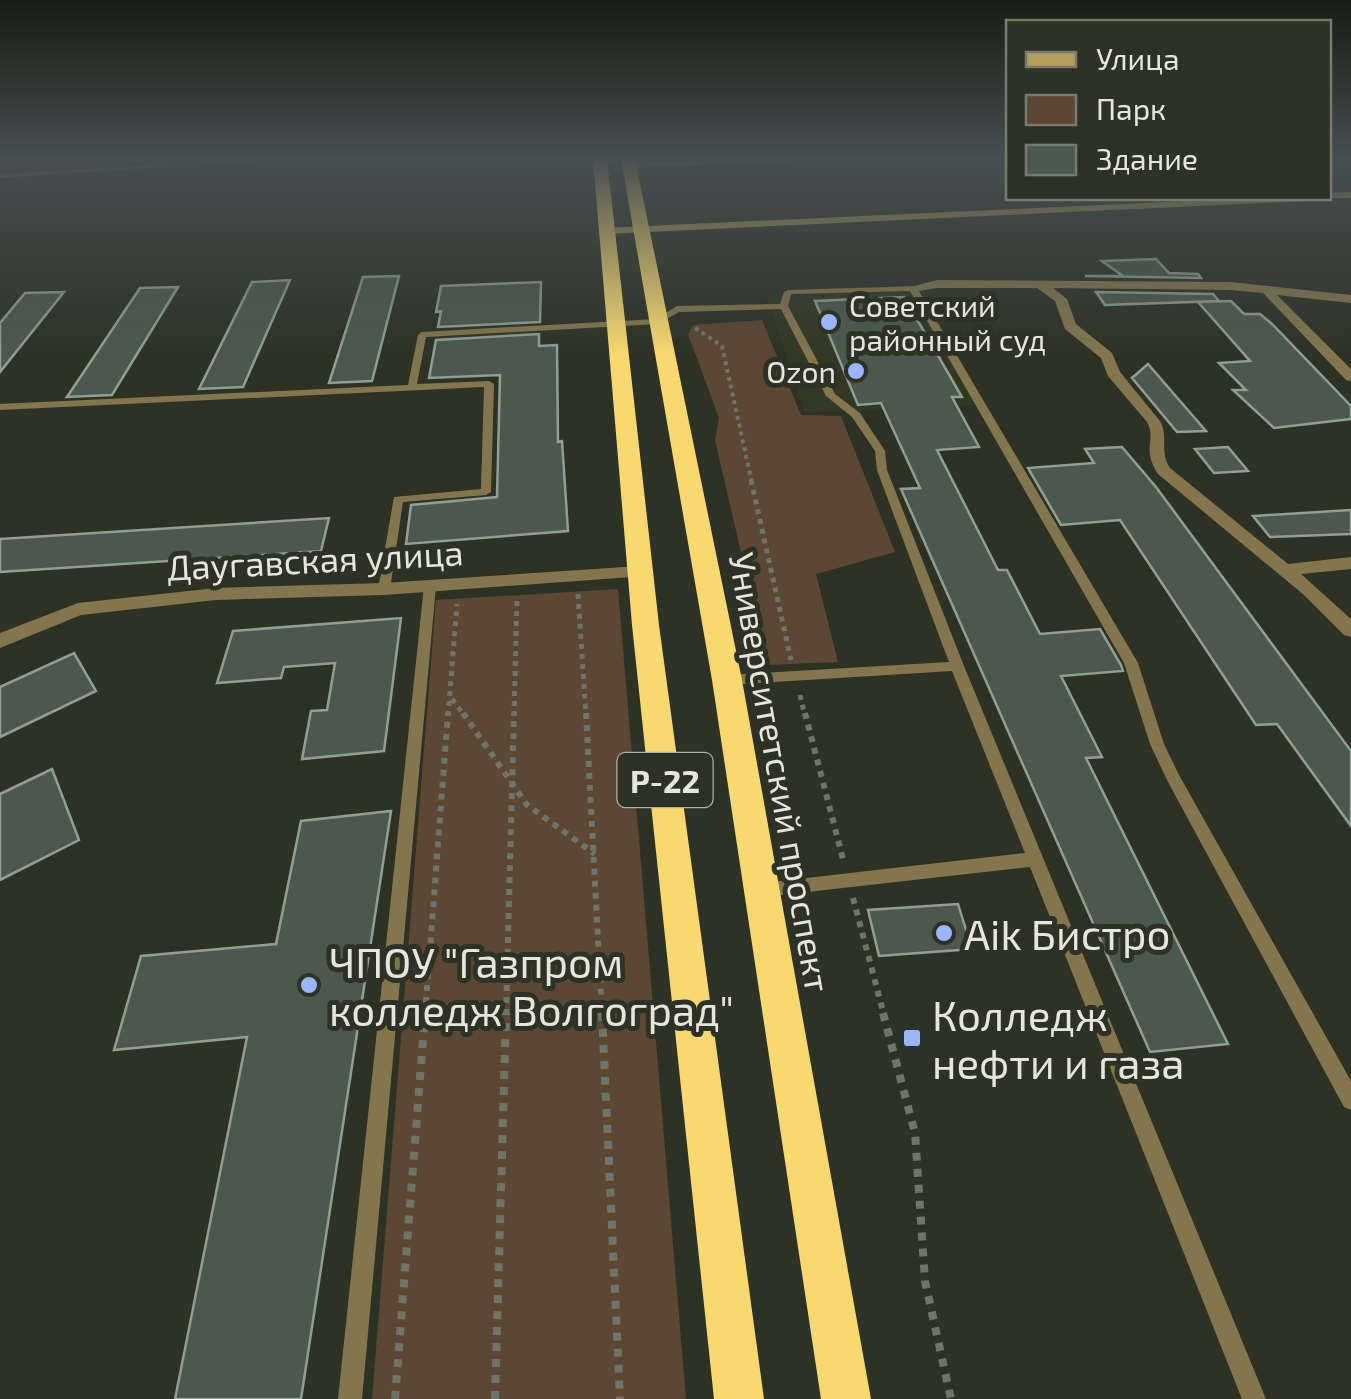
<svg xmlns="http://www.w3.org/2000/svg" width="1351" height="1399" font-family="'Exo 2',sans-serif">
  <rect width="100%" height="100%" fill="#2e3225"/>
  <path fill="#323824" d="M916,289L981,405L805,413L767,296Z"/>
  <path fill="#5c4634" d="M762,320L801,415L841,416L895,552L816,574L838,662L767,665L715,440L719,418L688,334L693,325Z
    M618,589L686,1399H372L436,600Z"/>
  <path fill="#4b584d" stroke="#909e93" stroke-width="2.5" d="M1156,259L1169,273L1198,274L1201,278L1085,276H1123L1102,261Z
    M399,276L372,381L329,383L363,277Z
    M290,280L243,387L199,389L252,282Z
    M541,282L540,322L438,327L441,311L436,312L441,286Z
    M178,287L112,395L67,397L140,288Z
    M64,292L0,372V323L25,293Z
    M1096,292L1213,294L1219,301L1105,305Z
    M904,297L962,397H952L979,447L937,450L998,570H1007L1040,634L1100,629L1121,665L1123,671L1061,676L1102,757L1086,758L1228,1044L1150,1052L901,489L920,488L881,403L858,405L815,301Z
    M1231,301L1244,314H1260L1272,324L1351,406V419L1274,428L1233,390H1246L1219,363L1250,361L1198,302Z
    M539,334V346L557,345L558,442L562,441L568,531L406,544L411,505L497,497L500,375L429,378L436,340Z
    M1148,364L1206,431L1177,432L1132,378Z
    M1122,447L1156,487L1351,751V826L1277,724L1256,725L1120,520L1061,525L1028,468L1094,463L1085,449Z
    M1228,447L1248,471L1214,473L1195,449Z
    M1351,510V534L1270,537L1253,516Z
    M329,518L321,551L0,572V539Z
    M401,618L384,751L302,759L311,711L327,710L335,663L284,667L281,678L217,683L233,631Z
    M74,653L96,691L0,737V687Z
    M52,769L79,840L0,880V794Z
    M391,811L301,1399H175L247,1037L114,1050L141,956L276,944L301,821Z
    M958,904L972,949L879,956L868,910Z"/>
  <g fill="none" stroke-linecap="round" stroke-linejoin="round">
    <path stroke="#707368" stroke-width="4" stroke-dasharray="4 4" stroke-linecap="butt" d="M695,328L722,346L752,483"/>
    <path stroke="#707368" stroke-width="5" stroke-dasharray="5 5" stroke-linecap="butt" d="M751,480L791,660
      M578,594L586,716
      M800,695L805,716
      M452,699L465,716
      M448,716L457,604
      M514,716L517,599"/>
    <path stroke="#707368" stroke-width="6" stroke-dasharray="6 6" stroke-linecap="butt" d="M463,713L527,805L595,854
      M586,713L602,1015
      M805,713L843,859
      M853,898L884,1015
      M425,1015L448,713
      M506,1015L514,713"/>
    <path stroke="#707368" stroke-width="8" stroke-dasharray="8 8" stroke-linecap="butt" d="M602,1013L620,1399
      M883,1013L915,1133L925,1281L951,1399
      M395,1399L425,1013
      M495,1399L506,1013"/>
    <path fill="#83764f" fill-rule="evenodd" d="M242,159H286L0,178V174Z
      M916,286L1138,663L1164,744L1179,775L1351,1081V1110L1344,1107L1168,782L1150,744L1124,663L910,291L791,294L788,306L835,394L860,413L885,451L887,470L964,666L1266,1399H1242L1030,867L763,897L757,895L755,890L757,885L763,883L1025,853L952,671L727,685L720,680L727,675L949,662L877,470L875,451L852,417L826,396L781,309L679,312L658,324L426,337L417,384L489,381L494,384L491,492L486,495L403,502L390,589L384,593L378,589L394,497L481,489L484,387L0,410V404L408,385L418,335L422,332L656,319L677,306L780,304L784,292L788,290Z
      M430,582L436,586L362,1399H338L424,586Z"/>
    <path fill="#83764f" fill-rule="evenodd" d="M596,159H614L634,165L629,168Z
      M937,280L1231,282L1351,295V303L1277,295L1351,369V381L1346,380L1263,293L1231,290L1053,288L1067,299L1076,324L1112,353L1120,372L1160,421C1169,437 1159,452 1170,468L1288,564L1351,557V569L1301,574L1351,619V637L1344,635L1304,595L1158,474C1141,448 1157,441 1147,422L1108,376L1101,358L1065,329L1055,301L1037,288H937L913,292L907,288Z
      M640,566L646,568L649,572L646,576L384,595L216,600L81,615L0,648V633L78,603L216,588L384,583Z"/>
    <path fill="#b39e5e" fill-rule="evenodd" d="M717,159H833L629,168L624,165L629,162Z
      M1351,192V198H1324H1328V193Z
      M1250,198H1310L1305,201L605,234L600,231L605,228Z"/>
    <path fill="#f8d870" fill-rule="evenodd" d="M593,159H607L659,625L764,1399H714L632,625Z
      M621,159H635L742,680L871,1399H821L712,680Z"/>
  </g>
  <linearGradient id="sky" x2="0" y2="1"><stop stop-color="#191c14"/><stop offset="0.45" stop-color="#464f51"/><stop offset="1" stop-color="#464f51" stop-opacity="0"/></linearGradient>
  <rect width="1351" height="355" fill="url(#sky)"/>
  <g fill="#9ab5fd" stroke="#2e3225" stroke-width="4">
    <circle cx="829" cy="322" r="10"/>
    <circle cx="856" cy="371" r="10"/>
    <circle cx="944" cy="933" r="10"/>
    <circle cx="309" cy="985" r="10"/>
    <rect x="902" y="1028" width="20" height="20" rx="5"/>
  </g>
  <g text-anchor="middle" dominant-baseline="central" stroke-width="10" stroke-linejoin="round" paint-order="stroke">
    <g font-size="30" fill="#e5e7df" stroke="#2e3225" text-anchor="start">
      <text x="849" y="305">Советский<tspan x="849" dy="34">районный суд</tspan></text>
      <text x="836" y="371" text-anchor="end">Ozon</text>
    </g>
    <rect fill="#2e3225" stroke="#aeb1a7" stroke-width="2.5" x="617.5" y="753" width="95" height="54" rx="8"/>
    <g font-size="32" font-weight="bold" fill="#e5e7df">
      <text x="665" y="780">Р-22</text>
    </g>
    <g font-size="35" fill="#e5e7df" stroke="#2e3225">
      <text transform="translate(315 559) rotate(-3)">Даугавская улица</text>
      <text transform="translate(781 772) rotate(80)">Университетский проспект</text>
    </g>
    <g font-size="42" fill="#e5e7df" stroke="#2e3225" text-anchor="start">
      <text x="964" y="933">Aik Бистро</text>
      <text x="329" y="961">ЧПОУ "Газпром<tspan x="329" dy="48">колледж Волгоград"</tspan></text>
      <text x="932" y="1014">Колледж<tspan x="932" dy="48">нефти и газа</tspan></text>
    </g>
  </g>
  <rect x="1006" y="20" width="325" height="180" fill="#2e3225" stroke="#777a6f" stroke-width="2.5"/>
  <rect x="1026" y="52" width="50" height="15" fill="#b39e5e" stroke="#777a6f" stroke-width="2.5"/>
  <text x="1096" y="70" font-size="30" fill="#e5e7df">Улица</text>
  <rect x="1026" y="95" width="50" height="30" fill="#5c4634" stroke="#777a6f" stroke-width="2.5"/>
  <text x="1096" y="120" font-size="30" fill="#e5e7df">Парк</text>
  <rect x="1026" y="145" width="50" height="30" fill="#4b584d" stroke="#777a6f" stroke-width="2.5"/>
  <text x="1096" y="170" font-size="30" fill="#e5e7df">Здание</text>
</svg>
